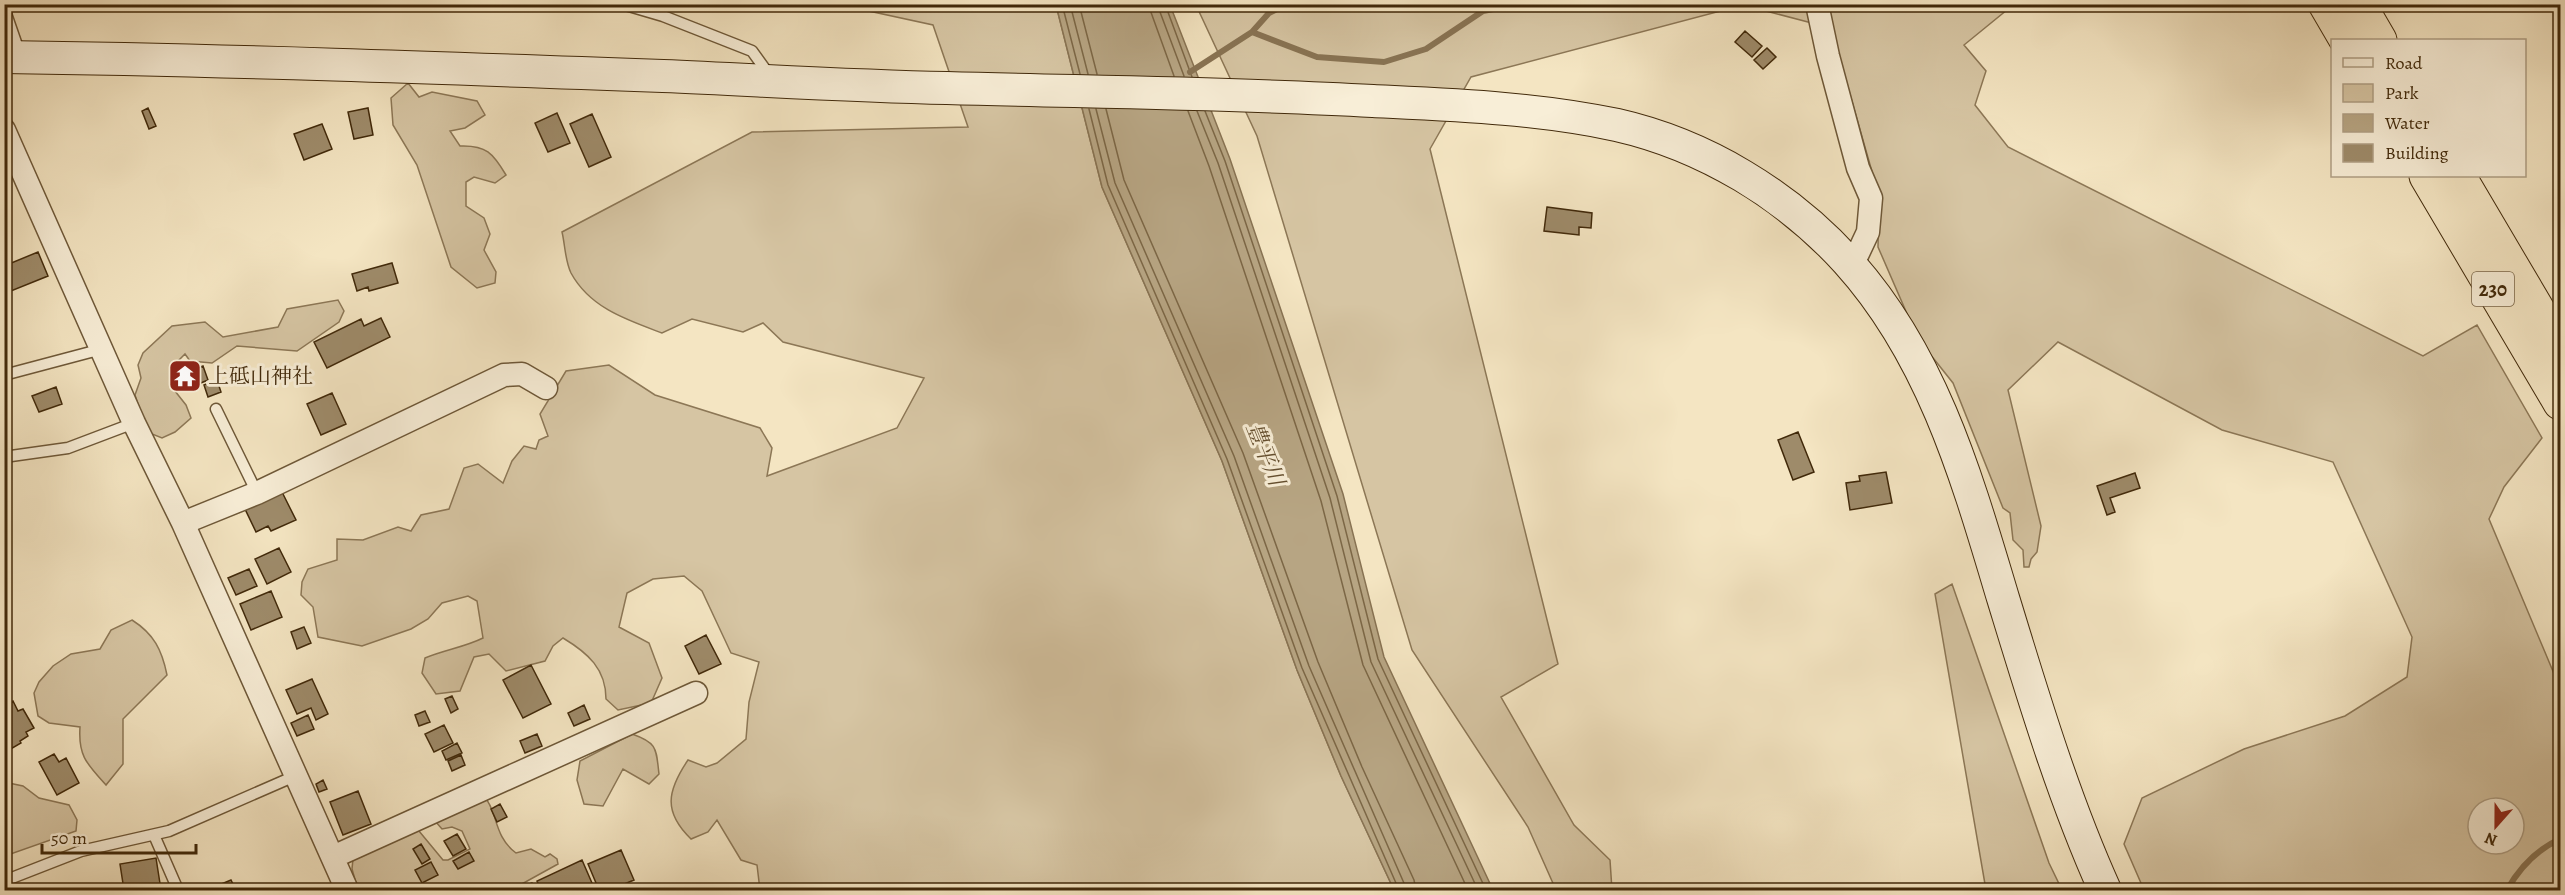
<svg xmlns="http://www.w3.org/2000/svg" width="2565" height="895" font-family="Alegreya,'Noto Serif JP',serif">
  <rect width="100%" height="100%" fill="#f4e5c2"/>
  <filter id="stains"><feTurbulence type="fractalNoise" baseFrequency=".00333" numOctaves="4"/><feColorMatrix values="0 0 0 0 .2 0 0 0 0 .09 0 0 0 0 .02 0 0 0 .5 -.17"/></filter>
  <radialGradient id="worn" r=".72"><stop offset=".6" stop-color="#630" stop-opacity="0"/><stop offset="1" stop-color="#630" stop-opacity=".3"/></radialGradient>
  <path fill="#d6c5a3" stroke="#8c7756" stroke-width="1.5" fill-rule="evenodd" d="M841,5H1056L1102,187L1222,461L1297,670L1341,776L1394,890H760L757,865L741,860L717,820L708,832L691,839C663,812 667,791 688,760L706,767L717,763L746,739L749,702L759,662L731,653L702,591L684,576L653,579L627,593L619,627L649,643L662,678L651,703L618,710L606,699C606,669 588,653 563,638L553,646L545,661L506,671L489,654L474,657L460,691L436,694L422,673L425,658C444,650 465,647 483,638L477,601L468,596L442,603L428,619L411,629L362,646L318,637L313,607L301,595L302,582L308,569L337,560V539L363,540L398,527L411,531L421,515L449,509L464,468L478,464L503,483L512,461L524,446L536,449L539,440L548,436L540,414L566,371L609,365L655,395L760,428L772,448L767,476L897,428L924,378L783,342L763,323L743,332L692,319L662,333C627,320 590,308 571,273C565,261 565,244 562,232L752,132L968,127L933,25Z
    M1196,5H2013L1964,45L1986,71L1975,105L2008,147L2423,356L2477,325L2542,438L2504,487L2489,519L2560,688V890H2144L2124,844L2142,798L2244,749L2345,716L2407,677L2412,637L2333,462L2222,430L2058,342L2008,390L2041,526L2037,552L2031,559L2029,567H2024L2023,550L2013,540L2010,513L2003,508L1953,383L1918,339L1878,247L1879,196L1831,28L1743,5L1471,77L1430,149L1558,664L1501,697L1574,825L1610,860L1612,890H1556L1528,827L1412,650L1257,136ZM2478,808H2514V844H2478Z
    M408,83L419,97L432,92L477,101L485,115L465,128L450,131L460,146C486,145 493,153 506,175L495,183L474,177L466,182V206L484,218L490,234L484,250L496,272L495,283L477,288L451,267L417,165L393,125L391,98Z
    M338,300L344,311L339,322L297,351L237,346L212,363L190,361L185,354L176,363L171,386L186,405L191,418L175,432L162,438L147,432L135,395L141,378L138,365L143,353L172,326L205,322L223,337L278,327L287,309Z
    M1952,584L2049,863L2062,890H1986L1935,594Z
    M132,620C154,634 162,650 167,675L123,719V764L106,785C87,764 78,756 80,727L49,723L38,716L34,693L39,682L53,666L71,654L100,649L111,630Z
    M632,734C658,743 656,749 659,774L649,784L623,769L603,806L584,804L577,780L580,761Z
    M4,782L23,786L39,798L69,805L77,820L76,831L5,856Z
    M484,796C498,811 493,836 516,853L531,849L545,857L550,854L557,859L558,864L511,890H358L352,869L353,859L407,831H419L443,860H448L470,849L462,831L452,827L442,829L435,821Z"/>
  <path fill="#b7a583" stroke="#887353" stroke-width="1.5" d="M1056,5H1170L1230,159L1343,494L1384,657L1493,890H1394L1341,776L1297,670L1222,461L1102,187Z"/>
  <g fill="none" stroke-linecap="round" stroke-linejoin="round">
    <path stroke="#7c6746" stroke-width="1.5" d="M1062,4L1080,74
      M1070,4L1088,74
      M1079,4L1097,74
      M1148,4L1174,76
      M1157,4L1184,76
      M1165,4L1192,77
      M1089,109L1108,185L1227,459L1302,668L1399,890
      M1096,109L1115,183L1234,456L1309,666L1407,890
      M1106,109L1124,180L1243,453L1318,662L1362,767L1414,880L1416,890
      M1188,111L1209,166L1321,501L1363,665L1468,890
      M1197,111L1218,163L1330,498L1371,662L1478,890
      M1205,111L1225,161L1337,496L1378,659L1486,890"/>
    <path stroke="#887353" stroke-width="6" d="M1252,32L1317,57L1384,62L1426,49L1483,11L1519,4
      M1190,72L1252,32L1269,13L1287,4
      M2507,890C2520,867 2536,850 2560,839"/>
  </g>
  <path fill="#9e8b6a" stroke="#41290a" stroke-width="1.5" d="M1745,31L1762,46L1752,57L1735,42Z
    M1767,48L1776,57L1763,69L1754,60Z
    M148,108L156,126L149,129L142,111Z
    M368,108L373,135L354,139L348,112Z
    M557,113L570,143L548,152L535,123Z
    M592,114L611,157L589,167L570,124Z
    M322,124L332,149L304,160L294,134Z
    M1547,207L1592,213L1591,228L1579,227V235L1544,231Z
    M38,252L48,276L6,293L4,266Z
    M392,263L398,283L369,291L368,287L357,291L352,274Z
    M381,318L390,337L327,368L314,342L361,319L364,326Z
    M203,366L208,380L184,390L178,376Z
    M217,380L221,392L208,397L204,385Z
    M56,387L62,404L39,412L32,396Z
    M332,393L346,424L321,435L307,404Z
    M1798,432L1814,472L1793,480L1778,440Z
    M1886,472L1892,503L1850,510L1846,483L1860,481L1859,476Z
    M2135,473L2140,488L2110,498L2115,512L2107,515L2097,486Z
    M282,492L296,520L271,531L268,526L256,532L245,509Z
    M279,548L291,572L267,584L255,559Z
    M249,569L257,586L236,595L228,578Z
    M271,591L282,617L251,630L240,604Z
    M304,627L311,643L297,649L291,632Z
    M706,635L721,664L699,674L685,646Z
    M531,665L551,704L523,718L503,680Z
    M312,679L328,714L316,720L311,708L297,714L286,690Z
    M452,696L458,709L451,713L445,699Z
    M13,701L18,711L23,709L34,728L26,732L28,736L20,741L21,743L9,750L4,741V706Z
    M584,705L590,719L574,726L568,713Z
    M425,711L430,722L419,726L415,715Z
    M308,715L314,729L297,736L291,723Z
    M444,725L453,743L434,752L425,734Z
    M537,734L542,746L525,753L520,741Z
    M457,743L462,753L446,760L442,751Z
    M54,754L59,762L66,758L79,783L57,795L39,762Z
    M461,755L465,765L452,771L448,761Z
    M323,780L327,789L319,792L316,784Z
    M358,791L371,824L343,835L330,802Z
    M500,804L507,817L497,822L491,809Z
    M457,834L466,849L453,856L444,841Z
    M421,844L430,859L422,864L413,849Z
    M621,850L634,880L610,890H599L588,864Z
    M469,852L474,861L458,869L453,861Z
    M156,858L161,890H124L120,864Z
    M582,860L595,890H541L537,881Z
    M431,862L438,875L422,883L415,870Z
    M231,880L236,890H207Z
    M532,883L536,890H514Z"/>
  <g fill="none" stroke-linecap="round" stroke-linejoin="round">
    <defs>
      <path id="lane" d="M622,4L663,16L752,51L770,76
        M4,8L20,54
        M4,375L102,349
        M216,409L257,493
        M4,457L68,448L134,423
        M154,835L178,890
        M4,881L81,851L169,831L295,776"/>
      <path id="street" d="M1817,4L1828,56L1858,168L1871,198L1868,232L1852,266
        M4,130L134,423L183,523L347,890
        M183,523L257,493L504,375L522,374L546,388
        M333,857L696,693"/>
      <path id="secondary" d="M4,57C224,60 444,68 663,76C758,80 852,86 947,88C1089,92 1231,93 1373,101C1455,105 1537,108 1617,125C1705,145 1787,195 1847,261C1933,356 1967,478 2003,598C2033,696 2063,797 2105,890"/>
      <path id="highway" d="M2325,4L2346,40
        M2359,4L2380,40
        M2426,176L2560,403
        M2459,176L2560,347"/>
    </defs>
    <use href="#lane" stroke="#6e5838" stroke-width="13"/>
    <use href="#street" stroke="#6e5838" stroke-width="25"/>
    <use href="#secondary" stroke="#41290a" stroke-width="34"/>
    <use href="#highway" stroke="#41290a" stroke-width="35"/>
    <use href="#lane" stroke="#f8eed7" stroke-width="10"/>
    <use href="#street" stroke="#f8eed7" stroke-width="22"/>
    <use href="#secondary" stroke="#f8eed7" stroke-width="32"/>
    <use href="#highway" stroke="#f4e5c2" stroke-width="33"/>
  </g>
  <defs>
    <symbol id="temple-square" viewBox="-11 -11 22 22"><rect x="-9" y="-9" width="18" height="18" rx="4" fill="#8f2418" stroke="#f8eed7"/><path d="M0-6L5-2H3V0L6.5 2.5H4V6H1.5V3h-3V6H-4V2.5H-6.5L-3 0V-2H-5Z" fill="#fff"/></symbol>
  </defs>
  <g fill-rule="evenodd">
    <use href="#temple-square" x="166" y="357" width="38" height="38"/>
  </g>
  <g text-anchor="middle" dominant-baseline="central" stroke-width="6" stroke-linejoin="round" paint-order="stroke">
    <rect fill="#f8eed7" stroke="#786448" stroke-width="1.5" x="2472" y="272" width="42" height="34" rx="4.5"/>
    <g font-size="20" font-weight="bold" fill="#41290a">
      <text x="2493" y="289">230</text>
    </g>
    <g font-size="21" fill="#41290a" stroke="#f8eed7" text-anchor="start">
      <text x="208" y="376">上砥山神社</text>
    </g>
    <g font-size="22" font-style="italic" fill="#644e2e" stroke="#f8eed7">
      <text transform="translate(1265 454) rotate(68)">豊平川</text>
    </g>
  </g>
  <rect width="2565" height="895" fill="none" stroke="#f4e5c2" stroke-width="24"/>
  <rect x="6" y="6" width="2553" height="883" fill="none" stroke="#41290a" stroke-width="3"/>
  <rect x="12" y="12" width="2541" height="871" fill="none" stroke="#41290a" stroke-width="1.5"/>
  <rect x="2331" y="39" width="195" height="138" fill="#f8eed7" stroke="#af9f85" stroke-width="1.5"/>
  <rect x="2343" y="58" width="30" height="9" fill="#f8eed7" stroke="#af9f85" stroke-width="1.5"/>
  <text x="2385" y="69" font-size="18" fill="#41290a">Road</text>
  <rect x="2343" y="84" width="30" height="18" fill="#d6c5a3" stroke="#af9f85" stroke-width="1.5"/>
  <text x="2385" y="99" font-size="18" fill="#41290a">Park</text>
  <rect x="2343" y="114" width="30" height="18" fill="#b7a583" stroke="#af9f85" stroke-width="1.5"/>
  <text x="2385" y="129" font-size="18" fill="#41290a">Water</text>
  <rect x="2343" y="144" width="30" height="18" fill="#9e8b6a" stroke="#af9f85" stroke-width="1.5"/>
  <text x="2385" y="159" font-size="18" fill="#41290a">Building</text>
  <g transform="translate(2496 826) rotate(201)"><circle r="28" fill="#f8eed7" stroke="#af9f85" stroke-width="1.5"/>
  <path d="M0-4.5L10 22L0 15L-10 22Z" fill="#8f2418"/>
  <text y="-9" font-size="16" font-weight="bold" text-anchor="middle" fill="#41290a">N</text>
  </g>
  <path d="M42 844v9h154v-9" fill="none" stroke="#41290a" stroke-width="3"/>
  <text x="51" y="844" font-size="18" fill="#41290a" stroke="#f8eed7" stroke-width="4.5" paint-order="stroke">50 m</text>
  <rect width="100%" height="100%" filter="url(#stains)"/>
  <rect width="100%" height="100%" fill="url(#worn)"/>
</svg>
